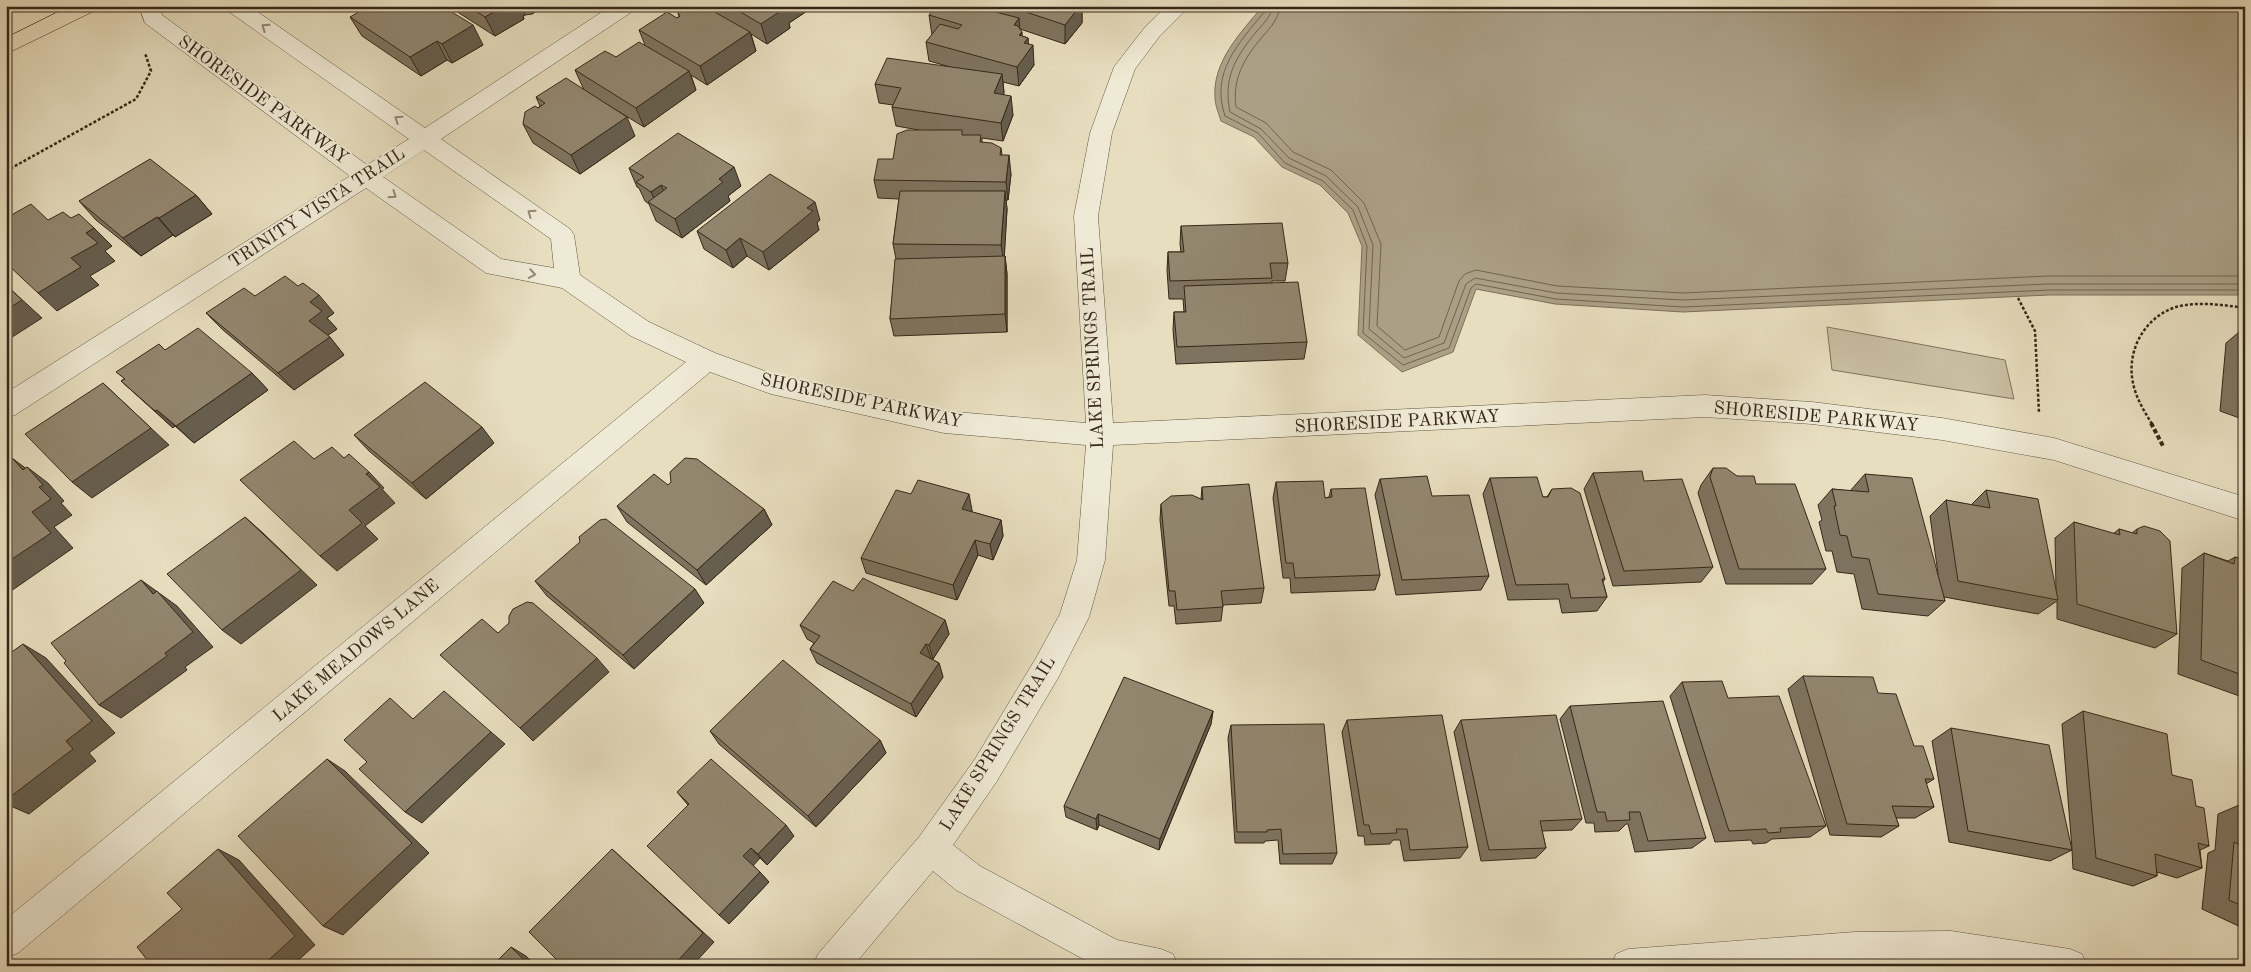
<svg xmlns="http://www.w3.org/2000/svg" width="2251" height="972" font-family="'Old Standard TT',serif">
  <rect width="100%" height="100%" fill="#e7debf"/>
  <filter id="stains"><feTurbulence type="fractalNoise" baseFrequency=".004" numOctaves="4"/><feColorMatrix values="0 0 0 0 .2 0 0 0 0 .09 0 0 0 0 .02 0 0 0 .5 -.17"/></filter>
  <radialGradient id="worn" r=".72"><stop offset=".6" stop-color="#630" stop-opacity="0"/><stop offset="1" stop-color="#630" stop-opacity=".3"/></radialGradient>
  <path fill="#c9bfa3" stroke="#80735e" d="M1827,327L2005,360L2014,399L1832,370Z"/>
  <path fill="#aba086" stroke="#7c705a" d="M1263,6H2245V295H2049L1683,312L1555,304L1476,289L1453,352L1402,372L1358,335L1362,246L1348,213L1320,185L1282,167L1254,137L1221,121C1219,114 1215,105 1215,98C1212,62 1241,32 1263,6Z"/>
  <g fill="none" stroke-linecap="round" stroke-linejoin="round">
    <path stroke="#70644f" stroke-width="1" d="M1266,6L1265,11C1239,43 1210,72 1225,116L1258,133L1285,163L1323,181L1353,210L1367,246L1363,333L1403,365L1449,348L1471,288L1476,284L1556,299L1683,307L2049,290H2245
      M1273,6C1271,17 1263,24 1256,32C1235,58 1223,78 1230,112L1261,129L1289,158L1326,176L1358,207L1373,245L1369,329L1404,358L1444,343L1466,284L1475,278L1556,293L1683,300L2048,284H2245
      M1280,6C1279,18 1271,27 1263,36C1245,57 1232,78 1236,107L1266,123L1293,152L1331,170L1364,203L1381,244L1377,326L1405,350L1439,337L1459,281L1465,274L1476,270L1557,286L1683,293L2048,276H2245"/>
    <defs>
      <path id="minor" d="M139,6H159L162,15L367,165L409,139L228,11L225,6H249L425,128L611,6H636L633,11L441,139L570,229L574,235L580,275L649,322L715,353L773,374L944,411L1086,423L1074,216L1090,133L1114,67L1145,27L1167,6H1190L1159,37L1135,69L1112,133L1098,216L1113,423L1705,395L1812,402L1942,418L2054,438L2245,497V521L2054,460L1942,440L1812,424L1705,417L1113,445L1105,560L1089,617L1058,678L997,781L953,845L980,866L1117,940L1161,949L1173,954L1178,966H1096L956,890L933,871L853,966H813L818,954L919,837L975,759L1036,658L1060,614L1077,560L1086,445L944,433L771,394L710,372L18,953L6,958V919L686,362L631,336L562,288L486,273L366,188L15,415L6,418V393L350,176L145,23ZM424,150L551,239L554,268L501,259L383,177Z
        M1951,931L2070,949L2082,954L2087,966H1611L1616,954L1628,949L1855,932Z"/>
      <path id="major" d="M70,6H97L94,11L6,54V38Z"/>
    </defs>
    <use href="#minor" stroke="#625542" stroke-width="1"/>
    <use href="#major" stroke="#362718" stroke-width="1"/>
    <path stroke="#362718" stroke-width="2.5" stroke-dasharray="3 2" stroke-linecap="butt" d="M6,171L136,99L151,71L145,53
      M2018,298L2035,331L2039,413
      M2152,424C2144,411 2136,398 2133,383C2126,350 2145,317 2176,307C2198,301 2223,305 2245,308"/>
    <path stroke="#362718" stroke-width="4" stroke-dasharray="4.5 2.5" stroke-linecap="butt" d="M2151,423L2163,446"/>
    <use href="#minor" fill="#efead5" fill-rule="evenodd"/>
    <use href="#major" fill="#e7debf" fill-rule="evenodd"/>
  </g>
  <path fill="#7e735f" stroke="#362718" d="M448,6H544L532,14L525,15L523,16L524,19L495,36Z
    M710,6H810V9L789,23L790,28L767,44L751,34L756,51L707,85L691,75L696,90L644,127L585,91L635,136L580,174L533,143L523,124L540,106L536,97L584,90L575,70L616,57L645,45L639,30L677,18L679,16L678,13L712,11Z
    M977,6H1082V23L1065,44L1020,29L1022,36L1028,38V44L1034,65L1019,86L1003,82L1004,93L1003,94L1013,115L1003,141L982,138V142L1001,148L1002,155L1011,174L1008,200H1006L1007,209L1004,256H1005L1007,274V332L894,336L890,319L896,259L893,244L899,199L878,198L874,180L919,130L896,126L892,107L893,105L879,103L875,84L947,66L929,61L926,42L932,35L929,15L977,7Z
    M350,17L483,45L452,63L447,60L421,76L362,36Z
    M629,168L741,186L728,196L730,201L682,238L656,221L649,204L645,201L639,188L637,187Z
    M196,195L212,214L175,237L173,235L141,256L96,220L79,201Z
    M820,220L817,223L819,230L769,270L747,256L733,268L704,249L697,231Z
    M1181,226L1288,263L1285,281H1272V283L1307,342L1304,359L1176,364L1173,330L1174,312H1184L1183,299H1169L1167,270L1168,252H1181L1180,244Z
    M255,296L334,313L327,318L337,329L328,335L344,355L294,390L223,330L206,313Z
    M2245,327V420L2220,411L2226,343Z
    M165,350L252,373L268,390L194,443L175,426L173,428L121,381Z
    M354,435L494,443L426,499L369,451Z
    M1713,468L1737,476L1756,484L1826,569L1812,584H1726L1698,493L1701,485Z
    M1593,473L1644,481L1713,567L1701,582L1613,586L1584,489Z
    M1865,474L1938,574L1930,516L1946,500L1971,505L1986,490L2056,592L2055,538L2074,522L2113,534L2119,529L2132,533L2137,529L2177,634L2155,648L2057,619V601L2038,614L1944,597L1945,601L1928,616L1862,609L1854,574L1837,572L1832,551H1826L1819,522L1822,520L1818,505L1832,489L1850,491Z
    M1490,478L1543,497H1547L1552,489L1605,579L1603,582L1607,597L1597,611L1562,613L1559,599L1508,600L1483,494Z
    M1380,479L1489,576L1481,590L1396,595L1375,495Z
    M1276,482L1325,498L1329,497L1331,489L1380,575L1375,590L1291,593L1290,578H1283L1273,498Z
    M668,485L764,509L772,525L706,585L627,522L617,506Z
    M1202,487L1264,588L1261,603L1223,605L1221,621L1176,624L1174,606H1169L1160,520L1161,504L1201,499Z
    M972,510V512L1001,520L1003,536L993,560L978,555L957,600L866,573L861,558Z
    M2204,553L2228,561L2235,557L2245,560V698L2178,674L2182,568Z
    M535,581L704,603L634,669L547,596Z
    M853,591L945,620L949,634L933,659L930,658L939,663L943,677L916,717L817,663L810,649L814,643L807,639L800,625Z
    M1803,676L1878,693L1914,746L1934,779L1926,784L1934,807L1915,818H1896L1899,826L1881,837L1830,835L1788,689Z
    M1682,682L1728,698L1826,826L1810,837L1772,839L1766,843L1753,844L1751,840L1715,842L1670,696Z
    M1570,706L1706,838L1692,848L1635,852L1628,824H1626L1619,831L1595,832L1594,823H1586L1560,719Z
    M1213,711L1211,724L1159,850L1099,825L1097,830L1066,817L1064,806Z
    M2083,711L2172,775L2196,806L2209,846L2200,850L2202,868L2177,878L2157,872V876L2133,886L2073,869L2072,850L2050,861L1949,842L1932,741L1951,728L2072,849L2062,724Z
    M1347,720L1468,847L1460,858L1404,861L1400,840H1393L1390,844L1365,845L1364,836H1358L1342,732Z
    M1461,720L1582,819L1572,830L1542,831L1546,848L1536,858L1481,861L1454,732Z
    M1231,725L1337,853L1332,864H1280L1278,840L1265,841L1264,843H1235L1228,738Z
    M710,731L880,740L886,753L816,827L719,744Z
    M677,792L794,836L767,865L760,858L753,865L769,882L729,924L688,805Z
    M2244,803L2245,804V929L2202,909L2208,853L2215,850L2218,814Z"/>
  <path fill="#665e4e" stroke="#362718" d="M504,6H521L525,15L523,16L524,19L495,36L485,17Z
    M528,6H544L532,14Z
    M781,6H810V9L789,23L790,28L767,44L761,24Z
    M1080,6H1082V23L1065,44V25Z
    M1019,18L1020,35L1022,32L1023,51L1014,25Z
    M473,25L483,45L452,63L442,44Z
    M750,32L756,51L707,85L700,66Z
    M1028,38L1029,51L1033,45L1034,65L1019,86L1017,67L1024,43Z
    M437,41L447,60L421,76L410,57Z
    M689,71L696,90L644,127L636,108Z
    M1002,74L1004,93L996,112L994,93Z
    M1011,96L1013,115L1003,141L1001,123Z
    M627,117L635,136L580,174L571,155Z
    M1009,155L1011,174L1008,200L1006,182Z
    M734,167L741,186L728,196L730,201L682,238L675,219L719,179Z
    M661,185L669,203L659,209L651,192Z
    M1005,191L1007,209L1004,263L1001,245Z
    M196,195L212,214L175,237L159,218Z
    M815,202L820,220L817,223L819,230L769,270L763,252L807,208Z
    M157,217L173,235L141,256L123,238Z
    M94,228L112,246L105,251L115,261L90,276L99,285L57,311L38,293L71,258L86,233Z
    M740,238L747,256L733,268L726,250Z
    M1005,256L1007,274V332L1005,314Z
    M6,285L42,318L6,341Z
    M319,295L334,313L327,318L337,329L324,338L309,321L310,302Z
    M330,337L344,355L294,390L278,373Z
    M252,373L268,390L194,443L176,426Z
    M103,383L169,445L92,498L72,482Z
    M157,410L175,426L173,428L155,411Z
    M482,427L494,443L426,499L412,483Z
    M12,458L32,473L27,467L48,483L64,501L61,503L72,515L54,527L73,548L11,591L6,588V563L32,512L23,470Z
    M369,472L384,488L382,489L395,503L365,526L378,539L337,571L320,556L349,510L366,474Z
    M969,494L972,510L966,525L962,509Z
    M764,509L772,525L706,585L697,570Z
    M245,517L263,533L317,585L241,644L222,630Z
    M1001,520L1003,536L993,560L990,544Z
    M975,540L978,555L957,600L953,585Z
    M141,580L177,606L213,647L185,667L187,670L121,718L99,705L153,594Z
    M695,589L704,603L634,669L623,655Z
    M945,620L949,634L933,659L929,645Z
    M23,644L46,658L115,733L89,753L96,761L29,814L6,804V800L66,741Z
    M926,644L931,658L925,667L920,653Z
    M597,658L609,672L533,741L520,728Z
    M939,663L943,677L916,717L911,704Z
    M1213,711L1211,724L1159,850L1160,839Z
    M491,732L505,744L422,823L405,812Z
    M880,740L886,753L816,827L808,816Z
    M327,759L345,771L429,853L343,935L323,926Z
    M1098,814L1099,825L1097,830L1096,819Z
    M786,825L794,836L767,865L758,854Z
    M751,848L760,858L752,867L743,856Z
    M218,849L239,860L315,945L292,966H262Z
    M612,849L714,942L692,966H673Z
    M760,872L769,882L729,924L719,915Z
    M511,947L526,956L536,966H530Z"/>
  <path fill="#92866f" stroke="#362718" d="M369,6H442L473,25L442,44L437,41L410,57L350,17Z
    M468,6H504L485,17Z
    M688,6H704L750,32L700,66L639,30L667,12L677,18L680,16L678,13Z
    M730,6H781L785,8L761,24Z
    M936,6H972L1019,18L1014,25L1018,26L1022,32L1019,35L1028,38L1024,43L1033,45L1017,67L926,42L940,24L958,29L962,25L929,15Z
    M1008,6H1080L1065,25Z
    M639,42L689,71L636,108L575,70L605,51L616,57Z
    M887,58L1002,74L994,93L1011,96L1001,123L892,107L901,88L875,84Z
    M566,78L627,117L571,155L523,124L525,112L535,106L538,108L545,103L536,97Z
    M907,130H962V135H981L980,142L992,143L1001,148L1000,155H1009L1006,182L874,180L878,159H893L897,134Z
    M678,133L734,167L719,179L723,182L675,219L648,202L667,188L661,185L651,192L636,182L644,177L629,168Z
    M150,159L196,195L159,218L157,217L123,238L79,201Z
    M770,174L815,202L807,208L813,211L763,252L740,238L726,250L697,231Z
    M900,191H1005L1001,245L893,244Z
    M31,204L48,220L63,212L71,218L79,214L94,228L86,233L98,243L71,258L81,267L38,293L6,263V218Z
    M1282,223L1288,263H1270L1272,278L1170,281L1168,252H1184L1181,226Z
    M1005,256V314L890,319L895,259Z
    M285,276L298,286L303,283L319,295L310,302L322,311L309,321L330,337L278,373L206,313L244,288L255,296Z
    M1298,282L1307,342L1177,347L1174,312H1186L1184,286Z
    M6,285L22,300L6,310Z
    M198,328L252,373L176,426L157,410L155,411L121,381L125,379L116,372L159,344L165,350Z
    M2245,342V396L2241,394Z
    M425,382L482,427L412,483L354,435Z
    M103,383L151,428L72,482L25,434Z
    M294,441L314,459L332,447L344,458L349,454L369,472L366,474L380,487L349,510L362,523L320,556L240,480Z
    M12,458L23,470L27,467L43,485L39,487L51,499L32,512L51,533L6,563V461Z
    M685,458L697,459L764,509L697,570L617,506L654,474L668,485L671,482L670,472Z
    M1713,468H1726L1737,476H1754L1756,484H1795L1826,569H1739L1710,477Z
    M1642,471L1644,481L1682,479L1713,567L1624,571L1593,473Z
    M1865,474L1912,478L1945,601L1878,594L1869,559L1852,557L1847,536L1840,535L1834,506H1836L1832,489L1869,492Z
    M1427,476L1432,496L1469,495L1489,576L1402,580L1380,479Z
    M1537,477L1543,497H1548L1552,489L1571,488L1580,493L1605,579H1602L1607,597L1571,598L1568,584L1516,585L1490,478Z
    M918,480L969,494L962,509L1001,520L990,544L975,540L953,585L861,558L896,490L911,494Z
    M1323,481L1325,498L1332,497L1331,489L1365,488L1380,575L1295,578L1293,563H1286L1276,482Z
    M1249,484L1264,588L1221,591L1223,607L1177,610L1175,591H1169L1161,504L1171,496L1192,495L1203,500L1202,487Z
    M1986,490L2038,499L2058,600L1958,581L1946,500L1990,508Z
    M245,517L301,570L222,630L167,574Z
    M606,519L695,589L623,655L535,581L580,542L579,537L600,520Z
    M2074,522L2120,535L2119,529L2137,534V529L2144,526L2160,531L2170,541L2177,634L2077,604Z
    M2204,553L2234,564L2235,557L2245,560V676L2201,660Z
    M863,578L945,620L929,645L926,644L920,653L939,663L911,704L810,649L820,636L800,625L833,581L853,591Z
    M141,580L153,594L157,591L193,632L165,653L167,656L99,705L64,663L66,661L51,643Z
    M527,602L533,603L597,658L520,728L440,655L482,619L498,633L509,623V616L513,609Z
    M23,644L92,721L66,741L73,749L6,800V656Z
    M783,660L880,740L808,816L710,731Z
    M1803,676L1873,677L1878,693L1896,694L1914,746H1923L1934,779H1925L1934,807L1892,806L1899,826L1847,824Z
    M1124,677L1213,711L1160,839L1098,814L1096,819L1064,806Z
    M1722,681L1728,698L1779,696L1826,826L1780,828L1781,832L1768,833L1766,829L1729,831L1682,682Z
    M444,691L491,732L405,812L359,769L367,762L344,740L390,698L413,719Z
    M1663,701L1706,838L1648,841L1640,812H1629L1630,820L1607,821L1605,812H1597L1570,706Z
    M2083,711L2167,734L2172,775L2192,780L2196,806L2204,808L2209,846L2198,843L2202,868L2155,854L2157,876L2096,858Z
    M1442,715L1468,847L1410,850L1407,829H1396L1397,833L1371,834L1369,825H1364L1347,720Z
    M1556,715L1582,819L1540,821L1546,848L1489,850L1461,720Z
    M1324,724L1337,853L1283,854L1281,829L1267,830V832H1237L1231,725Z
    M1951,728L2049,745L2072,850L1968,831Z
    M327,759L412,843L323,926L238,836Z
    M711,759L786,825L758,854L751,848L743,856L760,872L719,915L647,846L689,804L677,792Z
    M2244,803L2245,804V907L2229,900L2234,842L2240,845Z
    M218,849L295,936L262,966H152L137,947L182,909L167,893Z
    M612,849L703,933L673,966H563L529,932Z
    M511,947L530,966H492Z"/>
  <defs><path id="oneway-chevron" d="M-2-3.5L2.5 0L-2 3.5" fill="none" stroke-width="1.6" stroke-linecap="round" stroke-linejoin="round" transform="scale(1.25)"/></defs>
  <g stroke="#928876">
    <use href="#oneway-chevron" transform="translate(265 27) rotate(-145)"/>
    <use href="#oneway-chevron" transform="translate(398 119) rotate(-145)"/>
    <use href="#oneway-chevron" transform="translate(393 195) rotate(35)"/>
    <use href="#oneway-chevron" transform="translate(531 213) rotate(-145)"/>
    <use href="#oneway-chevron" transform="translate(532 274) rotate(10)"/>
  </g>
  <g text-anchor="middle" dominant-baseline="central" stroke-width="4" stroke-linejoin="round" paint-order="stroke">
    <g font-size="18" fill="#362718" stroke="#efead5">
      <text transform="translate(263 100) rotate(36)">SHORESIDE PARKWAY</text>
      <text transform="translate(317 208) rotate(-33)">TRINITY VISTA TRAIL</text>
      <text transform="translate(1093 348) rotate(-93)">LAKE SPRINGS TRAIL</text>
      <text transform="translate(861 401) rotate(12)">SHORESIDE PARKWAY</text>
      <text transform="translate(1816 417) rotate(5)">SHORESIDE PARKWAY</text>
      <text transform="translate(1397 422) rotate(-3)">SHORESIDE PARKWAY</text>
      <text transform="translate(356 651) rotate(-40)">LAKE MEADOWS LANE</text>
      <text transform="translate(998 744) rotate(-58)">LAKE SPRINGS TRAIL</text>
    </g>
  </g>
  <rect width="2251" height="972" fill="none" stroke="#e7debf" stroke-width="25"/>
  <rect x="8" y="8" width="2236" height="957" fill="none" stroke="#362718" stroke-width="2.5"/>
  <rect x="12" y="12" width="2226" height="947" fill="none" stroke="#362718"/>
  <rect width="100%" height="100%" filter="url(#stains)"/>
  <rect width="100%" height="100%" fill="url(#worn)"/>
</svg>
